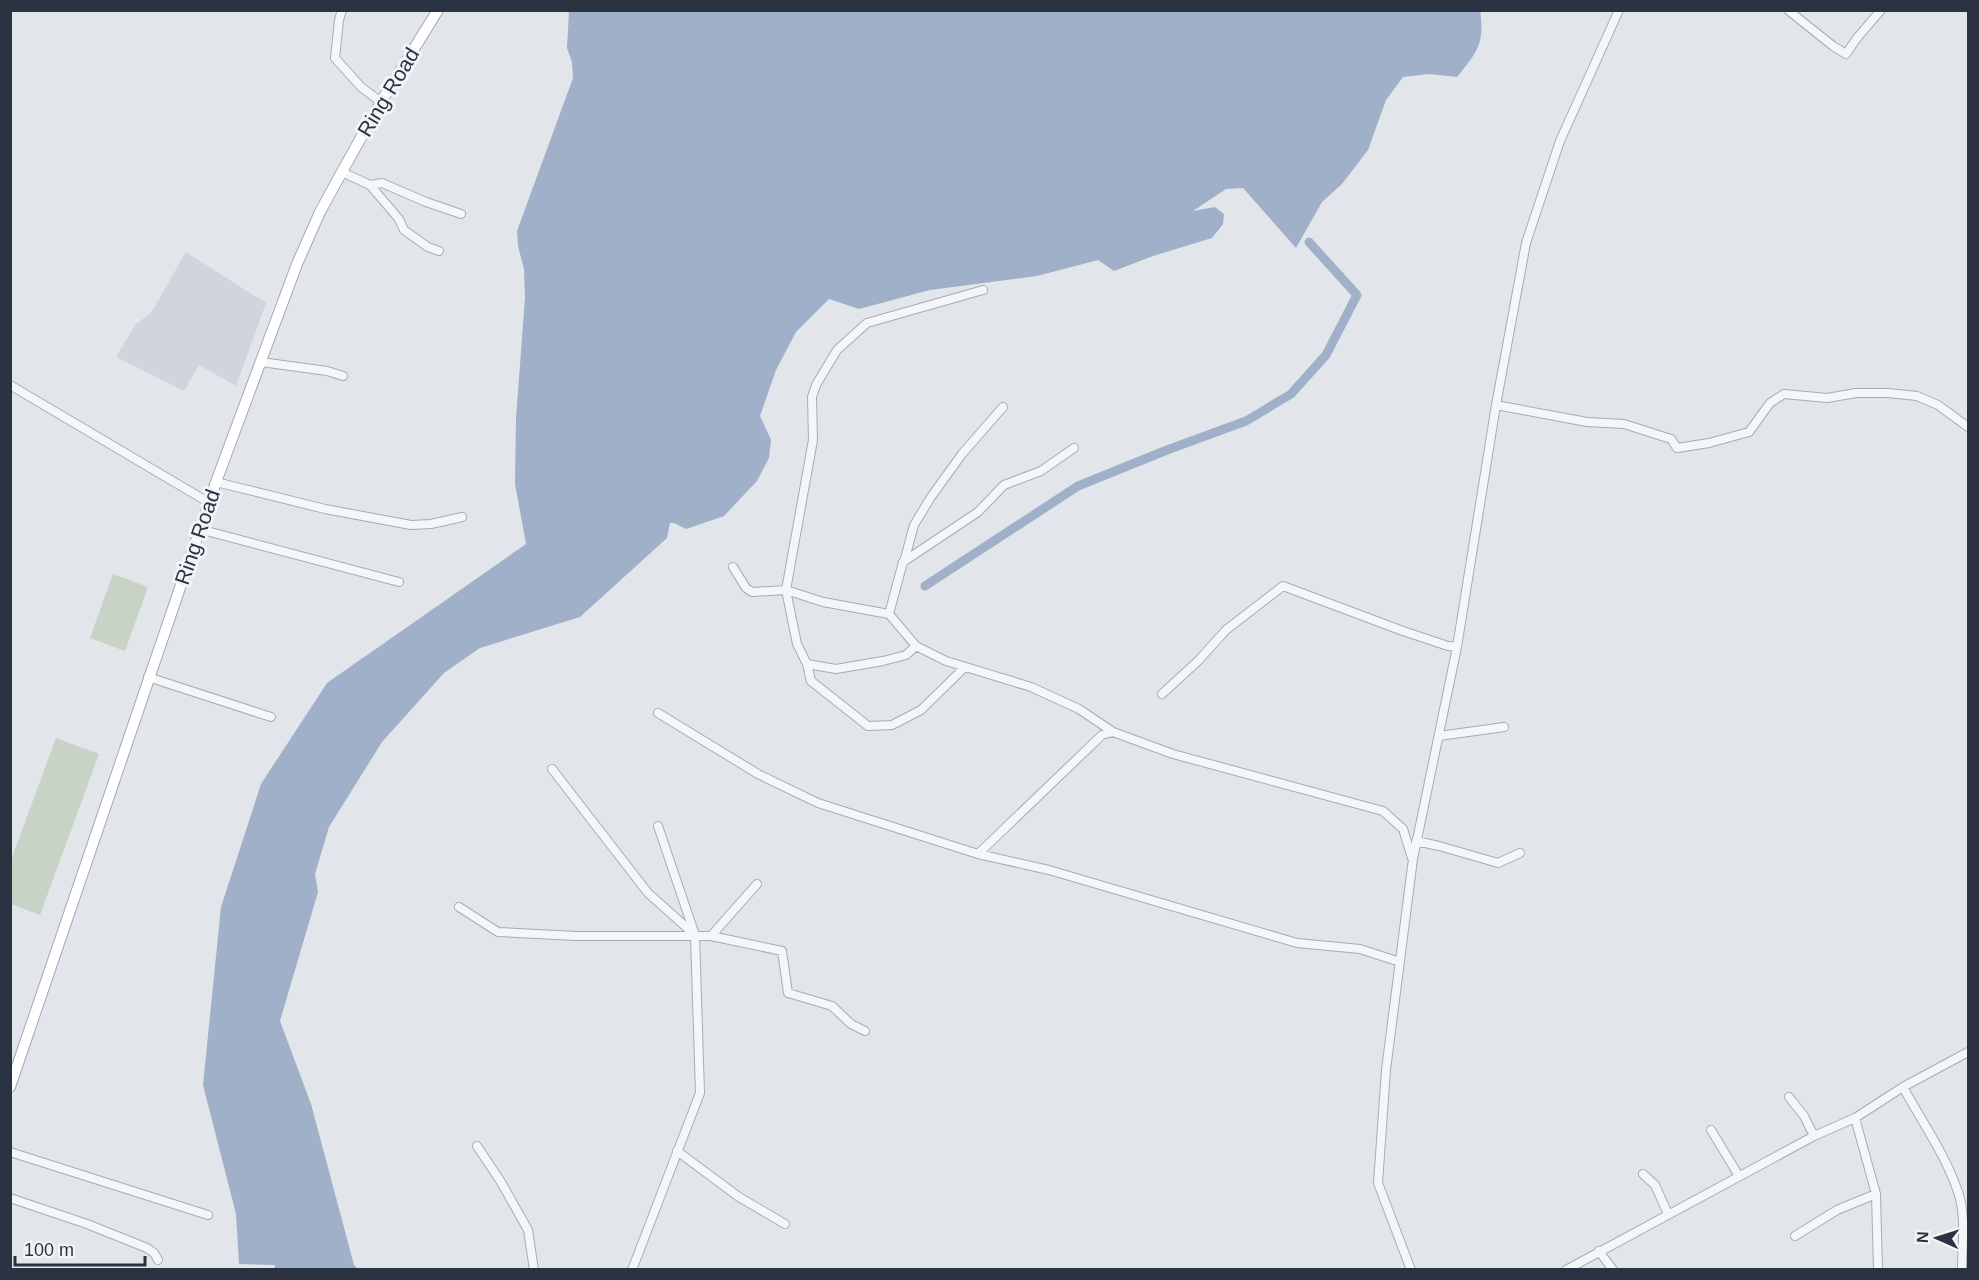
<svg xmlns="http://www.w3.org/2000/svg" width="1979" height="1280" font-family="Helvetica,sans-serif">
  <rect width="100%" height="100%" fill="#e2e5ea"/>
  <path fill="#d0d4dc" d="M186,252L266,303L236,386L199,365L184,391L116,357L136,324L151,313Z"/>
  <path fill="#c7d3c4" d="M113,574L148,587L125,651L90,638Z
    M56,738L99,754L40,915L11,904V860Z"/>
  <path fill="#9fb0c8" d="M569,11L1480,10C1485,44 1477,52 1457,77L1429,74L1403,77L1386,100L1368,150L1342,184L1322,202L1296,248L1243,188L1226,189L1193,211L1215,207L1224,214L1223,224L1212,238L1153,256L1114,271L1098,260L1037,276L930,290L859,309L829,299L796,332L776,370L760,416L771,440L769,458L757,481L724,516L686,529L674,523H670L667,538L580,617L480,648L444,673L382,742L329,827L315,874L318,892L280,1021L311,1104L354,1265L358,1269L274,1270L275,1265L239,1264L236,1214L203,1085L221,907L261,784L327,683L526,544L515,484L516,418L525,298L524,269L518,246L517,231L573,78L572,62L567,48Z"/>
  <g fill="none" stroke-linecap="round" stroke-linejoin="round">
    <path stroke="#9fb0c8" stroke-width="9" d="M925,586L1078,486L1167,450L1246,421L1291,394L1326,355L1357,295L1309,242"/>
    <defs>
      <path id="minor" d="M342,10L339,20L335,58L361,87L381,102
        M1788,10L1833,46L1846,54L1857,38L1881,10
        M342,172L370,185L399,219L404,230L428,247L439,251
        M370,185L382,183L426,202L461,214
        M983,290L867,323L837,350L816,385L812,397L813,440L786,590L797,644L807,664L836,669L883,661L906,655L916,646L946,661L1031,687L1079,709L1113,732
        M261,362L327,371L343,376
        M10,385L208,502
        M1496,405L1587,422L1624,424L1671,439L1677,448L1709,443L1749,432L1770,403L1784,394L1827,398L1856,393H1888L1917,396L1938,405L1968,427
        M216,482L325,509L411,525L431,524L462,517
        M199,529L399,582
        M904,562L914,525L931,497L962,454L1003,407
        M733,567L746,588L752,592L786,590L823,602L889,614L916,646
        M889,614L903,562L978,512L1004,485L1041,471L1074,448
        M807,664L811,681L868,726L892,725L921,710L965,667
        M148,677L271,717
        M1162,694L1198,661L1226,630L1283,586L1403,631L1448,646L1457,647
        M658,713L758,774L818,803L978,854L1049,870L1297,943L1360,949L1400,962
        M1439,736L1504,727
        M552,769L648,893L695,935
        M1416,841L1439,846L1498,863L1520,853
        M978,854L1102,735L1113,732L1173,754L1383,811L1403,829L1412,858
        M459,907L498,932L576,936H711L782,951L788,993L832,1006L851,1024L865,1031
        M711,936L757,884
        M1903,1087C1922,1122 1947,1157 1959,1195C1966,1218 1962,1246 1962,1270
        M1789,1097L1804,1116L1814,1136
        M1855,1118L1876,1194L1878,1270
        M1711,1130L1739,1176
        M477,1146L501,1182L528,1230L534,1270
        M677,1151L739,1197L785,1224
        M10,1152L208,1215
        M1643,1174L1655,1185L1668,1214
        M10,1198L87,1224L147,1248L154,1253L158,1260
        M1795,1236L1837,1210L1876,1194
        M1599,1251L1613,1270
        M632,1270L700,1093L695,935L658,826
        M1411,1270L1378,1183L1386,1070L1413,859L1457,647L1496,405L1526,243L1560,141L1619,10
        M1566,1270L1814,1136L1855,1118L1903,1087L1968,1052"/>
      <path id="major" d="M10,1087L216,482L297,264L320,212L344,168L381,102L438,10"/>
    </defs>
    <use href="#minor" stroke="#a7acb4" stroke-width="10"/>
    <use href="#major" stroke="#a2a8b5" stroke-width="12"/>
    <use href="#minor" stroke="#f5f6f8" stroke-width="8"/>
    <use href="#major" stroke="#fff" stroke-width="10"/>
  </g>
  <g text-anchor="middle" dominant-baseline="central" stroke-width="6" stroke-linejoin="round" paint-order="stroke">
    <g font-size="21" fill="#2b3241" stroke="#f2f4f7">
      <text transform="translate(388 92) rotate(-59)">Ring Road</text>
      <text transform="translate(197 537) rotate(-71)">Ring Road</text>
    </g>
  </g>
  <rect width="1979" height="1280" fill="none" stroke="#2b3241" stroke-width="24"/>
  <g transform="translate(1937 1238) rotate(273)" stroke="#f2f4f7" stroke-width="4.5" paint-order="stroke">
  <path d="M0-4.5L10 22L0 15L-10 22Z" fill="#2b3241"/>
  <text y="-9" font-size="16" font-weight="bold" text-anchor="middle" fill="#2b3241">N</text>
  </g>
  <path d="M15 1256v9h130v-9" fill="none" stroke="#2b3241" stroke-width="3"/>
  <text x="24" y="1256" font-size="18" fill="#2b3241" stroke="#f2f4f7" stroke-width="4.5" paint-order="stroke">100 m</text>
</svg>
